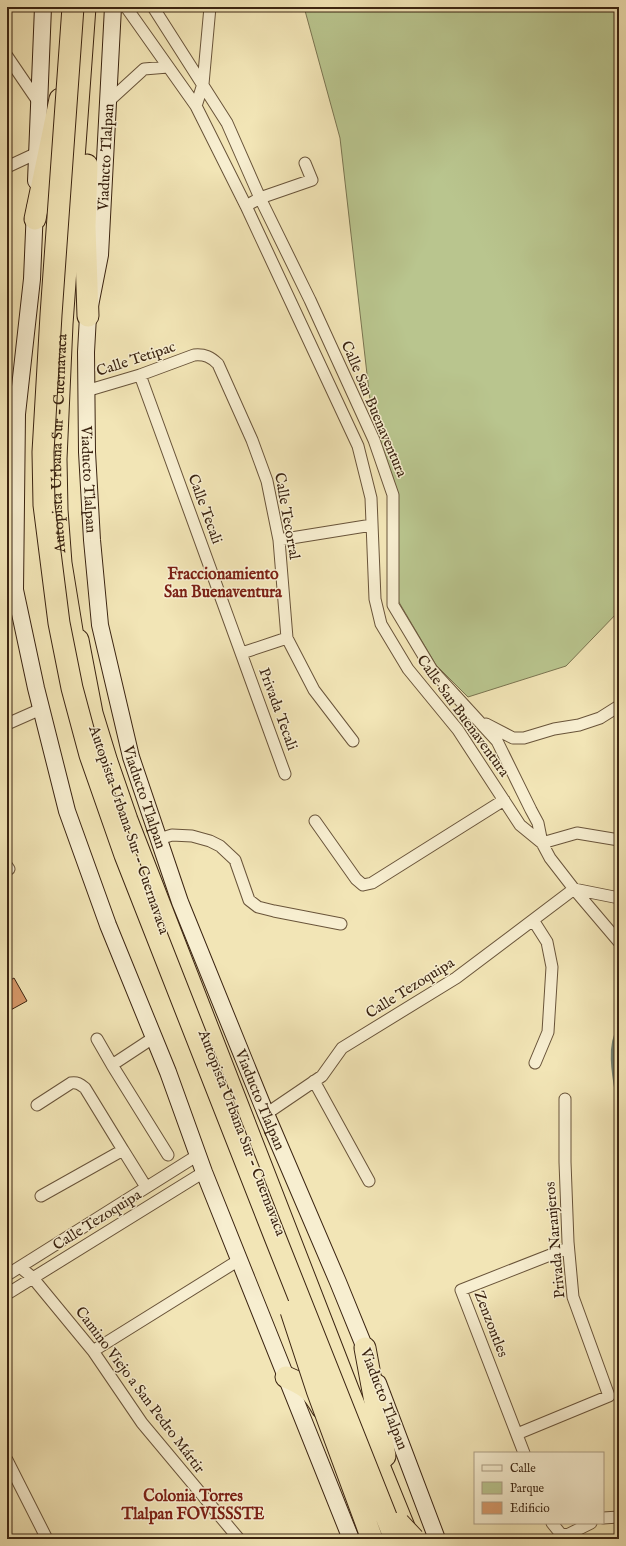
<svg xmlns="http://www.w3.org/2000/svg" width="626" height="1546" font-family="'IM FELL English',serif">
  <rect width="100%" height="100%" fill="#f2e5b6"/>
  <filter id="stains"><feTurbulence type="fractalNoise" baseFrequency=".005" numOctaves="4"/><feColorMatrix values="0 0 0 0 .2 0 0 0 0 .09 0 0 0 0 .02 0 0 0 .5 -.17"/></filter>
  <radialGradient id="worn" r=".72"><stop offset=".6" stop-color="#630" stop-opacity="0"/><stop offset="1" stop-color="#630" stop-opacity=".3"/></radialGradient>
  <path fill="#b9c58e" stroke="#7a7450" d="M304,7H619V611L566,666L468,697L436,665L393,592L386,463L371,409L340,138Z"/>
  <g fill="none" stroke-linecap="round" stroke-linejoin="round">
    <path stroke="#758170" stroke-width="3.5" d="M619,1029C606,1047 616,1086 619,1107"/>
  </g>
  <path fill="#d7996a" stroke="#3b2411" d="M14,978L27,1001L7,1012V982Z"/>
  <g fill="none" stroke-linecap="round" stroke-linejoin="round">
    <defs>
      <path id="minor" d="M126,7L196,106L246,206L358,446L371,498L375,599L381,624L408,669L458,730L520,825L542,843
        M153,7L227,123L260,198L310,300L374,440L393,495V605L432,670L497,741L531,810L538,823L542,843L550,858L574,889L619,942
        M7,56L39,103
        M109,101L144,69L168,67
        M196,106L203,84L210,7
        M7,167L37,153
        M246,206L260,198L312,180L305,163
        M140,375L285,774
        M86,391L140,375L194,355C205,354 211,357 218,364L252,440L267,481L279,540L287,638L314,690L353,741
        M279,540L372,525
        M242,653L287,638
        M7,724L41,709
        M486,724L513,738H524L554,729L579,725L600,718L619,706
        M315,821L356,879L363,885L372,883L504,800
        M159,839L172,835L192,836L210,841L220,846L235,860L249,900L258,907L274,911L341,924
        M542,843L577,833L619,840
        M7,866L9,869
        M533,920L547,942L552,967L548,1032L535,1063
        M153,1038L112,1065L168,1155
        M97,1039L112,1065
        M314,1081L369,1181
        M37,1105L71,1083C77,1082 80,1084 85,1088L123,1150L41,1196
        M266,1114L322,1076L342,1048L456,978L574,889L619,898
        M123,1150L146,1187
        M20,1267L32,1277L93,1351L142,1423L239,1539
        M7,1275L198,1155
        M7,1294L204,1172
        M93,1351L239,1260
        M517,1434L609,1396L573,1297L568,1242L565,1162V1099
        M524,1453L461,1290L568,1248
        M7,1460L47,1539
        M603,1518L619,1517
        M552,1523L560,1533L567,1535L591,1523"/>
      <g id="secondary">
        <path id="s1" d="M113,7L100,255L88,316L86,352L87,452L92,540L100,625L131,757L180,902L266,1114L338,1282L369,1358"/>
        <path d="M36,181L43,7"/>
        <path d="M35,208L32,279L17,414L15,590L36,688L67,811L108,925L168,1072L204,1172L351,1539"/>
        <path d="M378,1383L437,1539"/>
      </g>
      <g id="motorway">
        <path d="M87,165L85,227L88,316"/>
        <path d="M35,219L60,99"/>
        <path d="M78,640L92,713L107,762L127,820L349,1392L409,1539"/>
        <path id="s2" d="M76,655L61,563L57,510L56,459L62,324L85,7"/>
        <path d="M365,1348L385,1456"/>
        <path d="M286,1377C305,1385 312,1390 322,1408"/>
      </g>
    </defs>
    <use href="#minor" stroke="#69543a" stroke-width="13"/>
    <use href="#secondary" stroke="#3b2411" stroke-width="18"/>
    <use href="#motorway" stroke="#3b2411" stroke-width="23"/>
    <use href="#minor" stroke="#f7eed0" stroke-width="11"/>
    <use href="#secondary" stroke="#f7eed0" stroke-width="16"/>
    <use href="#motorway" stroke="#f2e5b6" stroke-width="21"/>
    <defs>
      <path id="motorway-bridge" d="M73,7L51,315L43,452L44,505L59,623L72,688L90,755L125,855L275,1237L395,1539
        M291,1311L317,1390L372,1539
        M399,1523L414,1539"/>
    </defs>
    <use href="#motorway-bridge" stroke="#3b2411" stroke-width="23" stroke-linecap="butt"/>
    <use href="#motorway-bridge" stroke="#f2e5b6" stroke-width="21"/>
  </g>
  <g text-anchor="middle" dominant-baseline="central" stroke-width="3" stroke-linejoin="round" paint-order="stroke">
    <g font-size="15" fill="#3b2411" stroke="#f7eed0">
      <text transform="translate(106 157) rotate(-87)">Viaducto Tlalpan</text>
      <text transform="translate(136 359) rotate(-18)">Calle Tetipac</text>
      <text transform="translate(374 409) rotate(67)">Calle San Buenaventura</text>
      <text stroke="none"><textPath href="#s2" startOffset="213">Autopista Urbana Sur - Cuernavaca</textPath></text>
      <text stroke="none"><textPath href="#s1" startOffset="474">Viaducto Tlalpan</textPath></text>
      <text transform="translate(205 509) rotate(70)">Calle Tecali</text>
      <text transform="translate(287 516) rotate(80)">Calle Tecorral</text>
      <text transform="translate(278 709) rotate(70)">Privada Tecali</text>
      <text transform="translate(463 716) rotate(54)">Calle San Buenaventura</text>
      <text stroke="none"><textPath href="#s1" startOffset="798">Viaducto Tlalpan</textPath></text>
      <text transform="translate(129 830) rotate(71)">Autopista Urbana Sur - Cuernavaca</text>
      <text transform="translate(410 988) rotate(-32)">Calle Tezoquipa</text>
      <text stroke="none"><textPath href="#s1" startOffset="1122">Viaducto Tlalpan</textPath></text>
      <text transform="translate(242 1133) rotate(69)">Autopista Urbana Sur - Cuernavaca</text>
      <text transform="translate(97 1220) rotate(-32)">Calle Tezoquipa</text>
      <text transform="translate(555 1240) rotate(-95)">Privada Naranjeros</text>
      <text transform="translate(491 1324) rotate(69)">Zenzontles</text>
      <text transform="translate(140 1390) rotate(53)">Camino Viejo a San Pedro Mártir</text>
      <text transform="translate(384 1399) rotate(69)">Viaducto Tlalpan</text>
    </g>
    <g font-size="16" font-weight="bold" fill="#7a1f14" stroke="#f7eed0">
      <text x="223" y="575">Fraccionamiento<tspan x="223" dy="18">San Buenaventura</tspan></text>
      <text x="193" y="1497">Colonia Torres<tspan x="193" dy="18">Tlalpan FOVISSSTE</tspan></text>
    </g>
  </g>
  <rect width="626" height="1546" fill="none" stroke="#f2e5b6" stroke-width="24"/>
  <rect x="8" y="8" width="610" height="1530" fill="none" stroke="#3b2411" stroke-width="2"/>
  <rect x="12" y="12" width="602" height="1522" fill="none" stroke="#3b2411"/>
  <rect x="474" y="1452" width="130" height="72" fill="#f7eed0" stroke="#ac9d84"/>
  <rect x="482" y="1465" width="20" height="6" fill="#f7eed0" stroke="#ac9d84"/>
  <text x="510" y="1472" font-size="12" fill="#3b2411">Calle</text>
  <rect x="482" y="1482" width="20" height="12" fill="#b9c58e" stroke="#ac9d84"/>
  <text x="510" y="1492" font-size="12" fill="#3b2411">Parque</text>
  <rect x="482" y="1502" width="20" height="12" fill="#d7996a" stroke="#ac9d84"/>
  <text x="510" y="1512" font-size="12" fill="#3b2411">Edificio</text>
  <rect width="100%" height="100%" filter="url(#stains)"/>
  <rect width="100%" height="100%" fill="url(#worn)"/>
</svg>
